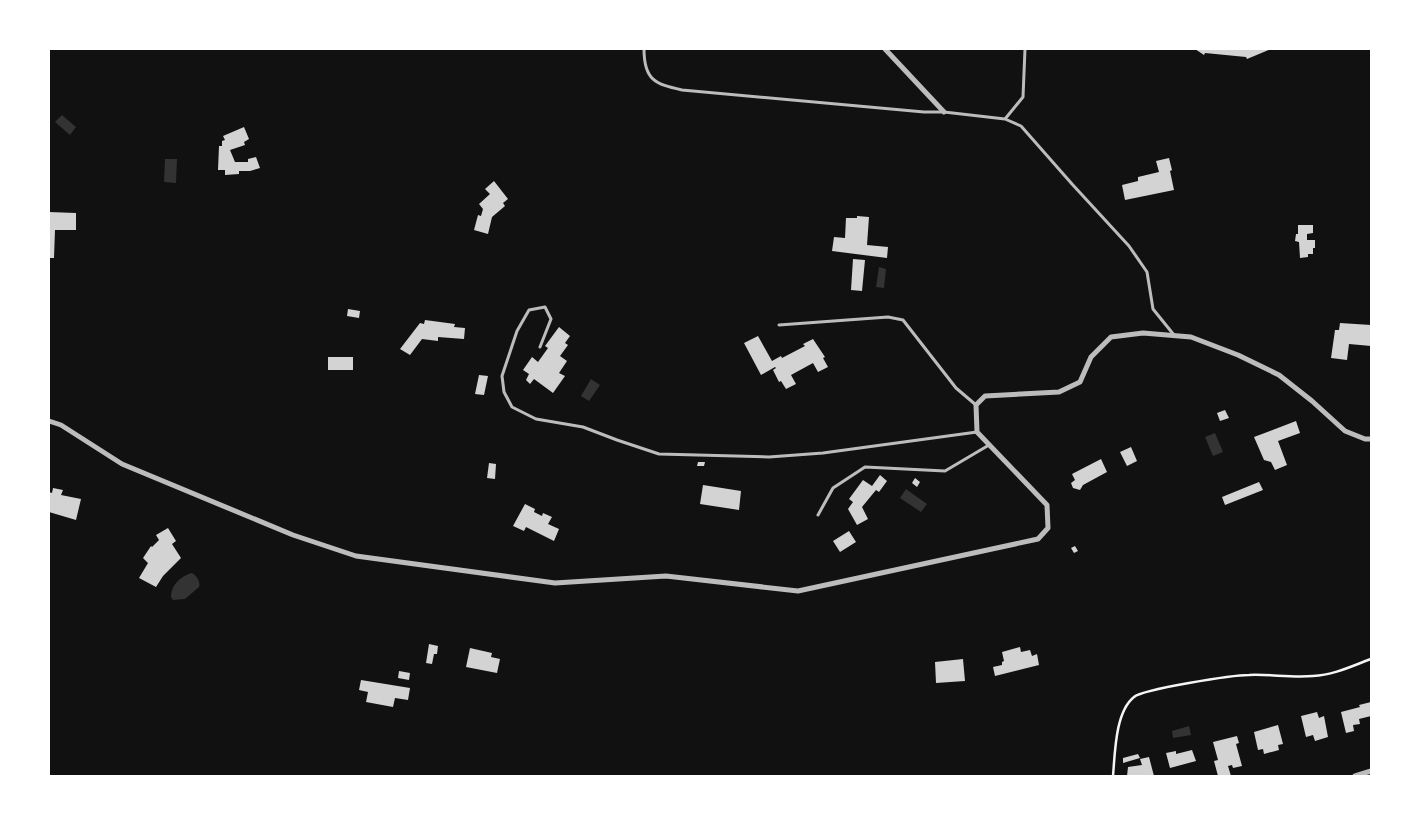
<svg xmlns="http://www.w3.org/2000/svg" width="1420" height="825" font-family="'Noto Serif',serif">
  <rect width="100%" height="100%" fill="#111"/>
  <path fill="#333" d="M62,115L76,127L70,135L55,122Z
    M165,159H177L176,183L164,182Z
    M879,267L886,269L884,288L876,287Z
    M591,379L600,385L589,401L581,396Z
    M1215,433L1223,452L1213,456L1205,437Z
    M906,489L927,504L921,512L900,498Z
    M191,573C196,574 201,582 199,587L185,599L173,600L171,597C171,585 180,577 191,573Z
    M1189,726L1191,735L1173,738L1172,731Z"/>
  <path fill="#d3d3d3" d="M1195,49H1271L1247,59L1246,57L1205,53L1204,55Z
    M244,127L249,139L244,142L245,145L230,150L235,162H248V159L256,157L260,168L250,171H239V174L225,175V170H218L219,146H222V141L225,140L223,136Z
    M1169,158L1172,170L1170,171L1174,190L1125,200L1122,185L1138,181V177L1159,172L1156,161Z
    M494,181L508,199L503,203L505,206L492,217L488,234L474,230L478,215L481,216L483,209L479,204L490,194L485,189Z
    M49,212L76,213V230H55L54,258H49Z
    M857,216L869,217L867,245L888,247L887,258L832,251L834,237L845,238L846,218H857Z
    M1298,225H1313V233L1307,234V240H1315V248H1313V254H1308V257L1300,258L1299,242L1295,241L1296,234H1298Z
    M853,259L865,260L862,291L851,290Z
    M348,309L360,311L359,318L347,316Z
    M425,320L455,324L454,327L465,328L464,339L438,337V341L422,339L410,355L400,349L420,323L424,324Z
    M1340,323L1371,325V346L1349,344L1347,360L1331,358L1335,330H1339Z
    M559,327L570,336L565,343L568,345L560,356L567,361L559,373L565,376L553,393L534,379L530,384L526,380L529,374L523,370L532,357L538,362L548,348L545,346Z
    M758,336L772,361L781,356L782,358L805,346L803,344L813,339L825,357L823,358L828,367L818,372L813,363L791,375L796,384L786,389L781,381L779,382L773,370L776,368L775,367L761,375L744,343Z
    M328,357H353V370H328Z
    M479,375L488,376L484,395L475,394Z
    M1225,410L1229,418L1220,421L1217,413Z
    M1296,421L1300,433L1278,441L1287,465L1275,470L1271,462L1264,460L1254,437Z
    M1131,447L1137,461L1127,466L1120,452Z
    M1101,459L1107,472L1083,485L1080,490L1073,488L1071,483L1075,480L1072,474Z
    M698,462H705L704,466H697Z
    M489,463L496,464L495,479L487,478Z
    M880,475L887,481L879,492L876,490L862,507L868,519L857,525L848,509L853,502L849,499L863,480L872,486Z
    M915,478L920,482L917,487L912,483Z
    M1259,482L1263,490L1225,505L1222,497Z
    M703,485L741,491L739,510L700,504Z
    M53,488L63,490L61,495L81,499L76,520L49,512V492L52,493Z
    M525,504L535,509L534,512L542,516L543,513L552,517L548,524L559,529L554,541L526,527L524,531L513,526Z
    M168,528L176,541L172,544L181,558L163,576L156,587L139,578L148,563L143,558L151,546L152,547L159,540L156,535Z
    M849,531L856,542L840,552L833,541Z
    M1075,546L1078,551L1074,553L1071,548Z
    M429,644L438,646L437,654H434L432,664L426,663Z
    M1020,647L1021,652L1030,650L1032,656L1037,654L1039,665L995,676L993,667L1002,665V662L1004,661L1002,652Z
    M470,648L492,653L491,657L500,659L497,673L466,667Z
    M963,659L965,681L936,683L935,662Z
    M399,671L410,673L409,680L398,678Z
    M361,680L410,688L408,700L395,698L393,707L366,702L368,692L359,690Z
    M1371,702V716L1359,719L1360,724L1353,725L1354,731L1346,733L1341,712L1360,707L1359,705Z
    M1317,712L1319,718L1324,716L1328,737L1315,741L1313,735L1306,737L1301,716Z
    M1278,725L1283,744L1278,745L1279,750L1264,754L1263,749L1258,750L1254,732Z
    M1237,736L1239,743L1236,744L1242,766L1233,768L1232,765L1228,766L1231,776H1218L1214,761L1218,760L1213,742Z
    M1192,750L1196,761L1170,768L1166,753L1176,751V754Z
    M1138,754L1140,758L1123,763V758Z
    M1149,757L1154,776H1127L1128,767L1142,765L1140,759Z"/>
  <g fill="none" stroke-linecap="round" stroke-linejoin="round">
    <path stroke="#f5f5f5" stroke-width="2.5" d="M1113,776C1115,754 1115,712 1134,697C1143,689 1233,675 1249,675C1270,674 1292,678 1313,676C1334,675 1352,666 1371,659"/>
    <path stroke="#bcbcbc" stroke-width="3" d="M644,49C644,80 655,84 682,90L924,112H944L1005,119L1023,97L1025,49
      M1005,119L1021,126L1072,184L1129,246L1147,272L1153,309L1174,335
      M779,325L888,317L903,320L956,388L976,405
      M540,347L551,319L545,307L529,310L517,331L502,376L504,392L512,407L536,419L583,427L617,440L659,454L769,457L823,453L977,432
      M818,515L833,488L865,467L945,471L989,445"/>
    <path stroke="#bcbcbc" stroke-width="5" d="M885,49L944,112
      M49,421L61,425L122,464L293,535L356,556L555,583L666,576L798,591L1038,539L1048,528L1047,505L977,432L976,405L985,396L1059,392L1080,382L1091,357L1111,337L1143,333L1191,337L1238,355L1279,375L1312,401L1345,431L1365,439H1371
      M1355,776L1371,771"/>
  </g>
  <rect width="1420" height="825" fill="none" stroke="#ffffff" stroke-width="100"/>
</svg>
